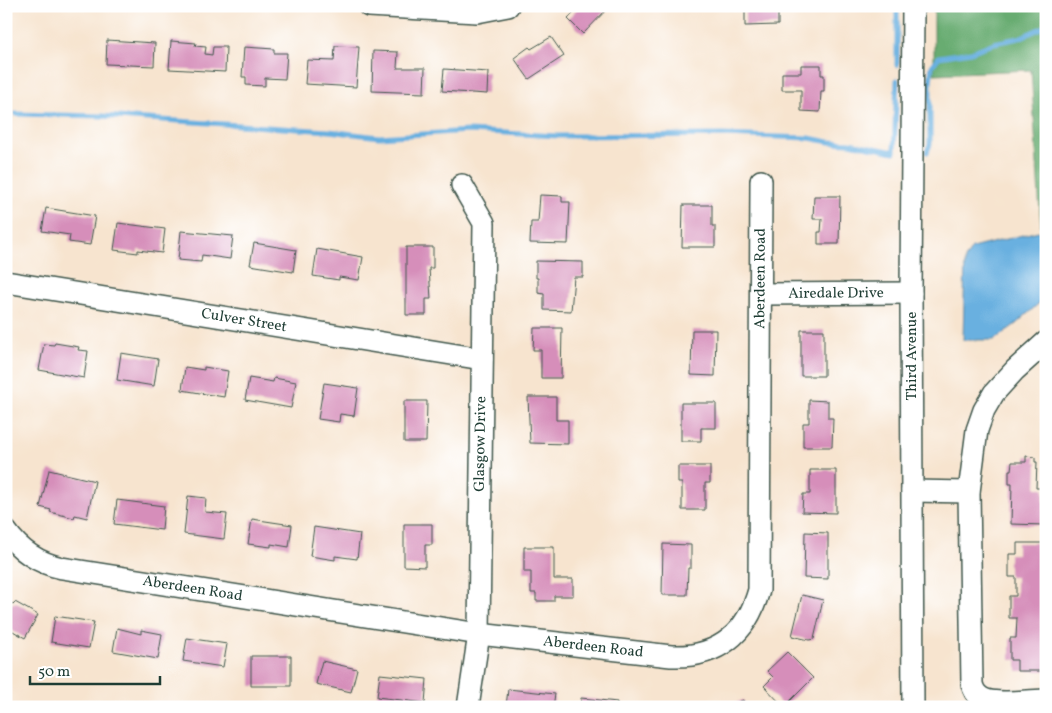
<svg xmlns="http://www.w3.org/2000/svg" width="1052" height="713" font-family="Vollkorn,serif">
  <rect width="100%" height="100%" fill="#fff"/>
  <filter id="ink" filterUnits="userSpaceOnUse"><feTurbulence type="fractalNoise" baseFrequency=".02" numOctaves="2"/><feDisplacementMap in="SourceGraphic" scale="10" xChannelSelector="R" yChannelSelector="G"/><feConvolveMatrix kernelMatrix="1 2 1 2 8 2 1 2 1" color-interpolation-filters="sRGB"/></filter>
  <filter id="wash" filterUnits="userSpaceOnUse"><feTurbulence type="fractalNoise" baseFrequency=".0096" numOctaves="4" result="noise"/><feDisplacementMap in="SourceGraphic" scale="20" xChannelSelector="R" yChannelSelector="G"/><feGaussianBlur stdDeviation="1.12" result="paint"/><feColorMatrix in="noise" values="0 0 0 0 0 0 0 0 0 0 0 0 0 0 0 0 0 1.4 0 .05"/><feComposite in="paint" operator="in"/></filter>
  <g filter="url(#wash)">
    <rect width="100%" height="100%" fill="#f7e4cf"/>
    <path fill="#68ac71" stroke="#447452" d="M934,6H1046V230L1041,229L1031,70L934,74Z"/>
    <path fill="#69b0e0" stroke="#44768a" d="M1038,231L1046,235V297L1016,324L994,340H963L965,259L972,248Z"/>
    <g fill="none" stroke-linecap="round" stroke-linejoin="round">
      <path stroke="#69b0e0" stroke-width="5" d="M897,65V6
        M16,114L101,116L329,131L379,137L468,131L558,136L722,135L809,138L829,142L850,143L894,152L897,80
        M927,152L930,144V82L932,66L939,57L971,52L994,43L1019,38L1046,26"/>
    </g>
    <g id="blocks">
      <path fill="#d68eba" d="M580,6H610L583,34L568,19Z
        M745,6H778V25L745,26Z
        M551,37L564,56L529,79L514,58L529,47L531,49Z
        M107,40L155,43L154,66L106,64Z
        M171,41L196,43L195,46L206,47L205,54L212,55L213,47H226L225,72L169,69Z
        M335,46L359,47L356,87L305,84L307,60L334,61Z
        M244,47L274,49V53H287L285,79L265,78V86L246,85V77H242Z
        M373,51L398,52L397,68H425L424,93L372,91Z
        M801,65H821V75H824V91H821L820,112L801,111V90H782V73H801Z
        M444,69L488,72L487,94L442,91Z
        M540,195L562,196V202H570L568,244L530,243L531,222H538Z
        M814,196H840L839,244H818V232H821L822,219H813Z
        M683,205H712V226H715V247H682Z
        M46,208L95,216L90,245L69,242L70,235L42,231Z
        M118,223L165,229L162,253L138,250V253L114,250Z
        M181,231L233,236L230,259L202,255L201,262L178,260Z
        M254,243L296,250L293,272L250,265Z
        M406,247H433V268H429L431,299H426V315H406Z
        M317,249L363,257L359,280L339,277V280L313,276Z
        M536,261L583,262V277H574L571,311L544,310V294L538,293V278H536Z
        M534,328H562L561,378H541V350H533Z
        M692,330H716L715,376L691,375Z
        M801,330H824V376H801Z
        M55,343L79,347L78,350L88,351L84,378L39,370L44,344L54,345Z
        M121,353L158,359L154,386L117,380Z
        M185,367L204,370V367L228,371L224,397L182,390Z
        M249,378L273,382L274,378L296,382L291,408L245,400Z
        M324,383L358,388L354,416L340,414L339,422L318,419Z
        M528,397H556V420H568V444L530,443Z
        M809,400L828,401V418H833L832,447H803V423H809Z
        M404,401H427L426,442H404Z
        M681,403H716V428H701V441H681Z
        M1026,456L1035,457V462H1037L1036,488H1044V525L1011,524L1012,484H1009V470H1011L1012,462H1026Z
        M678,466H710V483H705V510H682V483H678Z
        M49,470L95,481L87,518L75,515L74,518L50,512L51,510L40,507Z
        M810,470H836V513L802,512L803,494H810Z
        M188,496L206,498L205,512L227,514L224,539L184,534Z
        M117,500L164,506L162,530L114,524Z
        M252,519L292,525L289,547L271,544V547L248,544Z
        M404,524H432V545H425V567L404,566Z
        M314,527L360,534L357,559L335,556V560L310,556Z
        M805,532L828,533V579L804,578Z
        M1017,543H1046V671H1017V660H1010V638H1016L1017,618H1009V596H1016V577H1009V554H1017Z
        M663,544L691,545V568H688L687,595H662Z
        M524,547H554V579H573V596H554V601H536V593H531V572H524Z
        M802,595L823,600L814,639L809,640L792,636Z
        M6,600L13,604L15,602L38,615L25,638L6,627Z
        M55,616L94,622L89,648L51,642Z
        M117,628L141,634V630L162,634L158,659L113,651Z
        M187,638L227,644L223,667L183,661Z
        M787,652L813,678L784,707L764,686L773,677L767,671Z
        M251,656H291V686H251Z
        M322,661L357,669L351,692L316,684Z
        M380,674L427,679L425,703L377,697Z
        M508,689L555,694L553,707H506Z
        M581,698L617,702V707H580Z
        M743,700L746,707H727Z"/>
    </g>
  </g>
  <g filter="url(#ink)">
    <use href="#blocks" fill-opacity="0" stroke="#3f564b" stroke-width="1"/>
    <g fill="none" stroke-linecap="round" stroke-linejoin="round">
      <defs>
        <g id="minor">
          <path d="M369,6L477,12L508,6"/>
          <path d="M462,185L484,223L479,634L468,707"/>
          <path id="s1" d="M6,282L482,359"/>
          <path id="s2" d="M761,294L911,293"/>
          <path d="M1046,342L1015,370L994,393L984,410L977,430L969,492L972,684C973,688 975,693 978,695C989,707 1030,700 1046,700"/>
          <path d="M912,491L969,492"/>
          <path id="s3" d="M6,531C20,551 38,563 62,568L479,634L671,656C717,658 747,634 759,590L761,181"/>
          <path d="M913,707L911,293L913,6"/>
        </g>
      </defs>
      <use href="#minor" stroke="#3f564b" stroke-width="24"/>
      <use href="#minor" stroke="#fff" stroke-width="21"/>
    </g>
  </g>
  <g text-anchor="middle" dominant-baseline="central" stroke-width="4" stroke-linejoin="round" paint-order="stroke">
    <g font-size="15" fill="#1f3d34" stroke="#fff">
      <text stroke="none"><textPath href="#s3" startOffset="1116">Aberdeen Road</textPath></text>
      <text stroke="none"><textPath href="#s2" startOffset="75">Airedale Drive</textPath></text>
      <text stroke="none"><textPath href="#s1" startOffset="241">Culver Street</textPath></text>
      <text transform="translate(912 356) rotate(-90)">Third Avenue</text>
      <text transform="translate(481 444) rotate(-89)">Glasgow Drive</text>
      <text stroke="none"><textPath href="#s3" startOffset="201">Aberdeen Road</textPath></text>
      <text stroke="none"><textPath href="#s3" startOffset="606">Aberdeen Road</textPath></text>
    </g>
  </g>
  <rect width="1052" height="713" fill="none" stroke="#fff" stroke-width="25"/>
  <path d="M30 676v8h130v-8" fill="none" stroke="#1f3d34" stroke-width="2.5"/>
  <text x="38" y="676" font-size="15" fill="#1f3d34" stroke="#ffffff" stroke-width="4" paint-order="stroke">50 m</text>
</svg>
